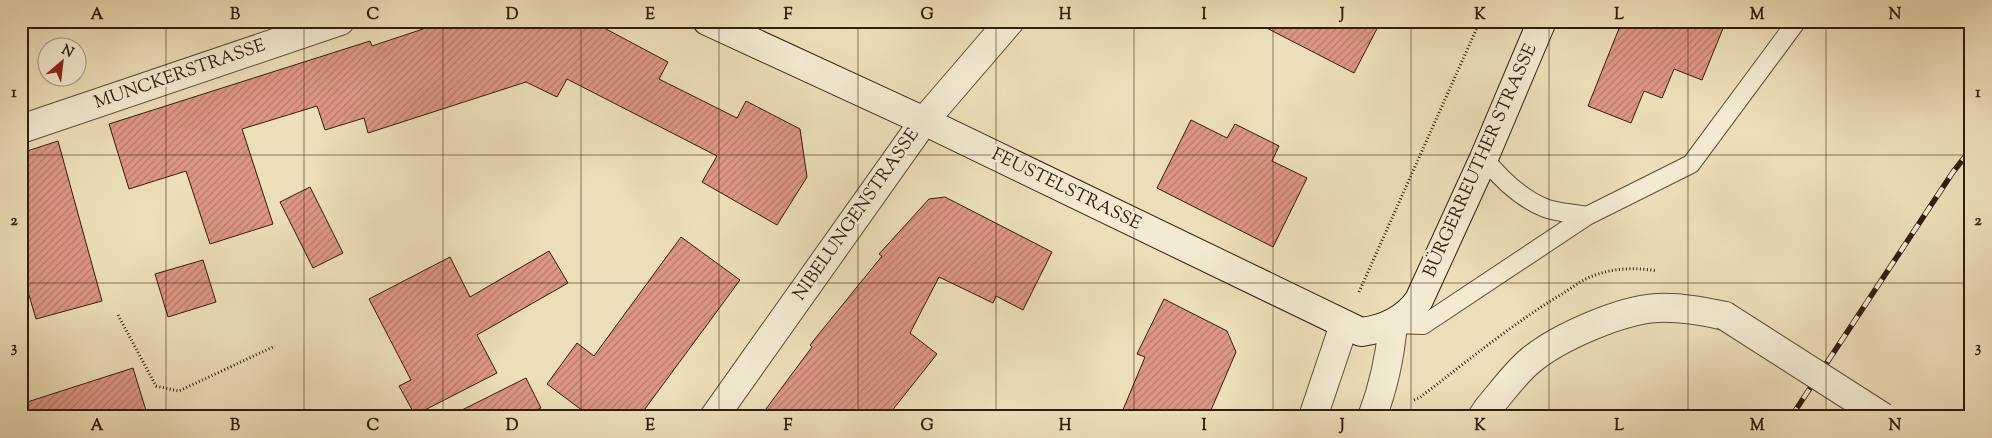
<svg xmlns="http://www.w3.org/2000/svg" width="1992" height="438" font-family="'Sorts Mill Goudy',serif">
  <defs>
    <pattern id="building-hatch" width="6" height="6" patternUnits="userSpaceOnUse" patternTransform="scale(1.25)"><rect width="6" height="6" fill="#de9684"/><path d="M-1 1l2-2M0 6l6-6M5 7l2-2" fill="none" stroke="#b57a6a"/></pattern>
  </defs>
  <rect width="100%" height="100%" fill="#ecdeb8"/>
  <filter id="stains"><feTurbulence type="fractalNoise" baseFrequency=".004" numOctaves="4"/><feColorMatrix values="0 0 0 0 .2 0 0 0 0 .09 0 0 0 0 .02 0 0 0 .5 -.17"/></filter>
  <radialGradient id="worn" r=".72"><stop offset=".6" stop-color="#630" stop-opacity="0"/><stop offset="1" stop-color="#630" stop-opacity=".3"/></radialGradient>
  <path fill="url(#building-hatch)" stroke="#331d0f" d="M447,21H591L668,62L659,79L737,118L746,101L800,129L807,177L777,225L702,182L717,156L567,79L557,97L526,82L368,133L364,118L325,130L317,106L242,129L273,224L210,244L186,171L129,189L109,124L370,41L372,46Z
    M1253,21H1381L1354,73Z
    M1622,21H1726L1702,80L1674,69L1662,98L1644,91L1631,123L1588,106Z
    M1191,120L1227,138L1235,124L1279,146L1272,161L1307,178L1273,247L1157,188Z
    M58,141L102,301L36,319L21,268V153Z
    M310,187L343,253L313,268L280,202Z
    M945,197L1052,252L1023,310L996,296L993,303L939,277L910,333L937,354L887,417H760L812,347L810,345L882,256L879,254L929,199Z
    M681,237L740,280L639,417H591L547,384L577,343L594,356Z
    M549,251L568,283L477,335L497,373L415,415L399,386L411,380L369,299L450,257L470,297Z
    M203,260L216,302L168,317L155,274Z
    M1164,299L1227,331L1236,352L1208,417H1120L1145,357L1137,354Z
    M133,368L148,417H21V404Z
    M526,378L541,408L522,417H448Z"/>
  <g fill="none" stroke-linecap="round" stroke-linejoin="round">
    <defs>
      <path id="service" d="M1484,158C1500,178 1520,198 1545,208C1558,213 1574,213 1587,216
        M1393,324L1423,325L1587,216L1691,164L1797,21"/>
      <path id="minor" d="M21,129L340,21
        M714,417L924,121L1010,21
        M1313,417L1344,325
        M1482,417L1488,408C1502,392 1515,373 1531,360C1559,337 1621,310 1657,308C1681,307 1702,311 1725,316"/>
      <path id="tertiary" d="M1372,417C1384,386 1390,357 1393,324"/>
      <path id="secondary" d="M707,21L924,121L1361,332C1385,329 1405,320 1419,300L1484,158L1542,21"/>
    </defs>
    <use href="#service" stroke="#614d39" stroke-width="20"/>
    <use href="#minor" stroke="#614d39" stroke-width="30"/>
    <use href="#tertiary" stroke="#614d39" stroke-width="30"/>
    <use href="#secondary" stroke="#331d0f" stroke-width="30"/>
    <path stroke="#331d0f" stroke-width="3" stroke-dasharray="1 2.5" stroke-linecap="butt" d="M1359,292L1480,21
      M118,315L156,386L179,391L275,346
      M1414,400L1419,398C1464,364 1508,327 1557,297C1568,291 1578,282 1590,277C1611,268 1635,267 1657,271"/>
    <use href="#service" stroke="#f3ead1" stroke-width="18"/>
    <use href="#minor" stroke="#f3ead1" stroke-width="28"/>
    <use href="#tertiary" stroke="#f3ead1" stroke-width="28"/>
    <use href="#secondary" stroke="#f3ead1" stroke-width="28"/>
    <defs>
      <path id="rail" d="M1791,417L1953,172L1971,149"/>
    </defs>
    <use href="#rail" stroke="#331d0f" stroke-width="5.5"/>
    <use href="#rail" stroke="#f3ead1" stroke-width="4" stroke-dasharray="11" stroke-linecap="butt"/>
    <defs>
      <path id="minor-bridge" d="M1725,316L1883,417"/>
    </defs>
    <use href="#minor-bridge" stroke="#614d39" stroke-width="30" stroke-linecap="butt"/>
    <use href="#minor-bridge" stroke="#f3ead1" stroke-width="28"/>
  </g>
  <path fill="none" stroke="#331d0f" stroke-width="1" stroke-opacity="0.55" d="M166,21V417M304,21V417M443,21V417M581,21V417M719,21V417M858,21V417M996,21V417M1134,21V417M1273,21V417M1411,21V417M1549,21V417M1688,21V417M1826,21V417M21,155H1971M21,283H1971"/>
  <g text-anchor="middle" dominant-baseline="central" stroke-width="5" stroke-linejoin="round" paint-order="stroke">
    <g font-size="18" fill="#331d0f" stroke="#f3ead1">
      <text transform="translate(180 75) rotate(-19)">MUNCKERSTRASSE</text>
      <text transform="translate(1481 161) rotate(-66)">BÜRGERREUTHER STRASSE</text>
      <text transform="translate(1066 190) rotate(26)">FEUSTELSTRASSE</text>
      <text transform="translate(857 215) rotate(-55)">NIBELUNGENSTRASSE</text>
    </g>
  </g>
  <rect width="1992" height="438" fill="none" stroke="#ecdeb8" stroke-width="55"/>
  <g transform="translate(62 62) rotate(28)"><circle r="24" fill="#f3ead1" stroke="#a69883"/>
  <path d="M0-4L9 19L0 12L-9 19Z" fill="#8f2418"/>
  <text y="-8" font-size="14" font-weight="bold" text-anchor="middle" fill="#331d0f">N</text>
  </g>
  <rect x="28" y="28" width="1936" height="382" fill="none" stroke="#331d0f" stroke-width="2"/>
  <g font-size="16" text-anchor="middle" font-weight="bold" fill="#331d0f">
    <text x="97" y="19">A</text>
    <text x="235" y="19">B</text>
    <text x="373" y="19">C</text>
    <text x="512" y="19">D</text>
    <text x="650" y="19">E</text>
    <text x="788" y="19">F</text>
    <text x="927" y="19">G</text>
    <text x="1065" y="19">H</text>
    <text x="1204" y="19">I</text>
    <text x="1342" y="19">J</text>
    <text x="1480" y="19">K</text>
    <text x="1619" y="19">L</text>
    <text x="1757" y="19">M</text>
    <text x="1895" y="19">N</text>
    <text x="14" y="97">1</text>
    <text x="1978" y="97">1</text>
    <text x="14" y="225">2</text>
    <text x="1978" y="225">2</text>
    <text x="14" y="352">3</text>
    <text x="1978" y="352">3</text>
    <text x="97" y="430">A</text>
    <text x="235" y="430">B</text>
    <text x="373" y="430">C</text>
    <text x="512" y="430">D</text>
    <text x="650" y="430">E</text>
    <text x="788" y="430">F</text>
    <text x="927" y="430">G</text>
    <text x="1065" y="430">H</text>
    <text x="1204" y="430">I</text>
    <text x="1342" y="430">J</text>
    <text x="1480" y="430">K</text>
    <text x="1619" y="430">L</text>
    <text x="1757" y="430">M</text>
    <text x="1895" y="430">N</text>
  </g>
  <rect width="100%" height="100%" filter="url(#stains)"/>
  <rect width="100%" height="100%" fill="url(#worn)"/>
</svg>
